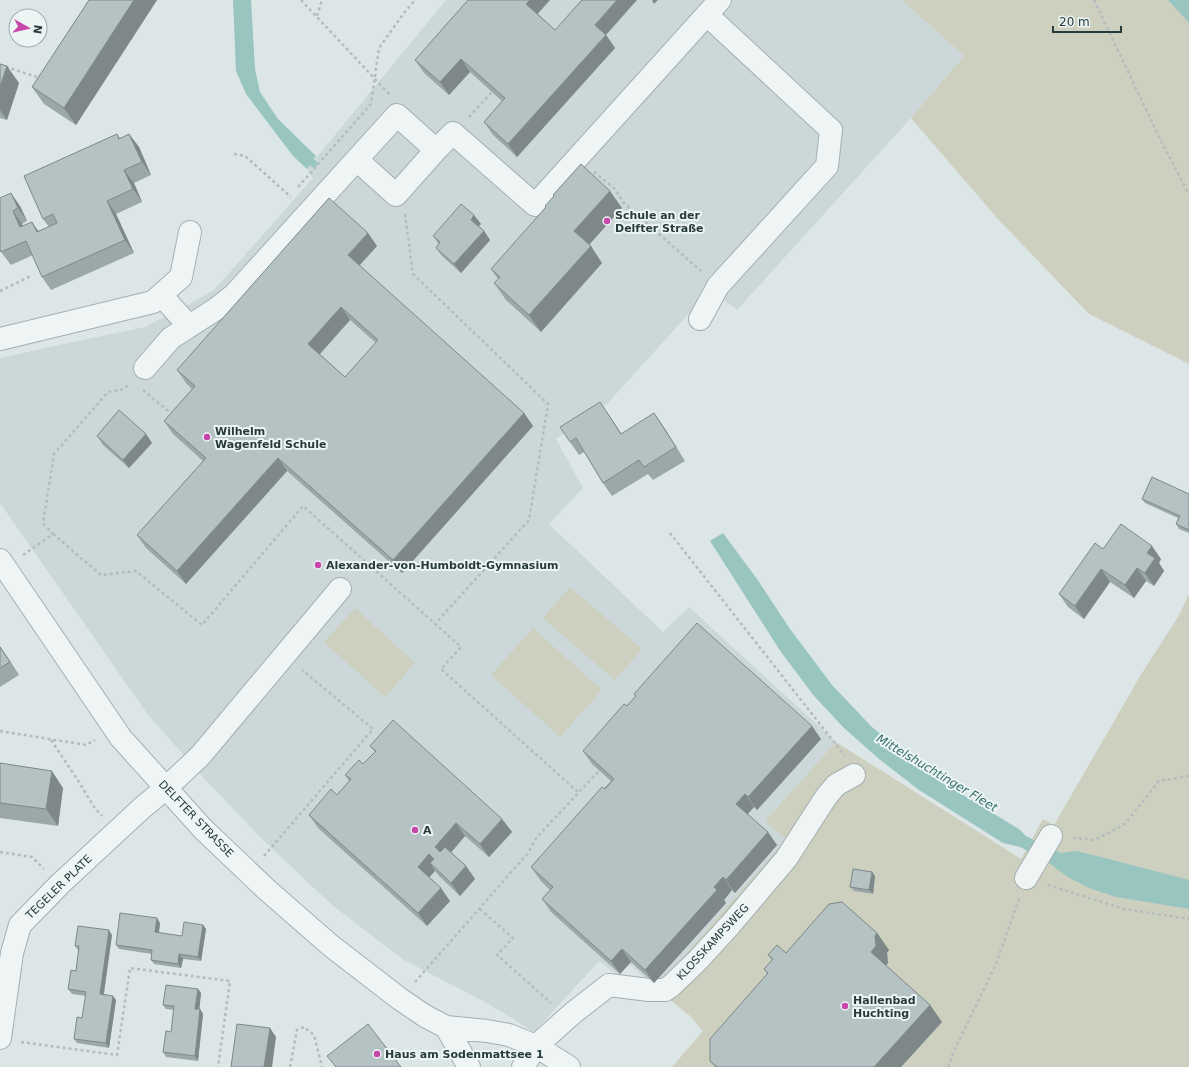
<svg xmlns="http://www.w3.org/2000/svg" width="1189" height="1067" font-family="'DejaVu Sans',sans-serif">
  <rect width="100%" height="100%" fill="#dde6e6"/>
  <path fill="#cbd7d8" d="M446,0H902L964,56L911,118L737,310L711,289L607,404L556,439L583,488L549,524L663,632L689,607L836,742L766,820L786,839L656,988L629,964L618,976L599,961L534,1032L485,1002L404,960L332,905L264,841L200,774L146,712L0,503V358L68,343L145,327L190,304L215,289L313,178L307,169Z"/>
  <path fill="#cdd0be" d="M902,0H1189V364L1089,314L997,218L911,118L964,56Z
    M570,587L642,649L615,680L543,618Z
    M1189,594V1067H672L703,1031L690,1016L656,988L786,839L765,821L836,742L1021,859L1043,819L1054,825L1142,673L1178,617Z
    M355,608L415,663L385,697L324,642Z
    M533,628L602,690L560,737L491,675Z"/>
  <path fill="#99c5c1" d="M233,0H251L255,69L260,92L278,119L316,156L307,169L293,156L246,94L236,71Z
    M1168,0H1189V23Z
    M723,533L757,579L790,629L832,685L872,727L911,759L945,784L1019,829L1026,836L1061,853L1076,851L1101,857L1189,880V909L1116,897L1089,888L1066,876L1048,862L1020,847L1003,843L919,790L879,759L844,728L814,696L781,652L710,541Z"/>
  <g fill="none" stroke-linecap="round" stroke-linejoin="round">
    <path stroke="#99c5c1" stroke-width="7" d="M305,156L314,164"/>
    <defs>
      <path id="minor" d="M436,150L453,133L535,205L720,0
        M161,295L189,326
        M700,319L718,286L827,166L831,130L707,15
        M0,339L153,302L181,277L190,232
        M145,368L171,338L216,309L234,295L397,115L436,150L396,195L357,160
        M0,560L121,738L203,829L266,889L330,945L400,999L425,1016L446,1027L469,1067
        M1026,878L1051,836
        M446,1027L487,1031L509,1035L536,1046L569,1067
        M0,1038L12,953L20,925L60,884L142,808L166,788L200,756L340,589
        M523,1067L536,1046L573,1013L609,985L649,990H665L671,986L697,961L730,925L786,859L826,797L836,785L854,775"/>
    </defs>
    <use href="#minor" stroke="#a3afb0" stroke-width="24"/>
    <path stroke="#b3bdbe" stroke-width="2.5" stroke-dasharray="3 3" stroke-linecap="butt" d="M301,0L390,95
      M1094,0L1160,139L1189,195
      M317,16L322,0
      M0,65L40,78
      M469,117L492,92
      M234,154L245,156L291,197
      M594,172L615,189L623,202L701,271
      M298,187L371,104L379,48L404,13L415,0
      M405,214L413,274L548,404L529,520L435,624
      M0,291L31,276
      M143,390L173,415
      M670,533L845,756
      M53,534L101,575L136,571L202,625L303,506L461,647L441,669L579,793
      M23,555L53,534L43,523L54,454L108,392L124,389L129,384
      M0,731L86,745L95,740
      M51,740L79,782L94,807L102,816
      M1073,838L1095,840L1125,824L1159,781L1189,776
      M0,852L32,857L44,869
      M264,856L373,729L302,670
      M1048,885L1124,909L1189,919
      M480,909L513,938L497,955L551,1003
      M415,982L528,853L537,837L599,771
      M21,1042L117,1055L130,968L230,981L218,1067
      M290,1067L297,1030L304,1027L314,1035L322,1067
      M948,1067L953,1053L996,964L1019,899"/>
    <use href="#minor" stroke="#eff5f5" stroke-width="22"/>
  </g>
  <path fill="#9ba7a8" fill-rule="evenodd" d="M89,0H157L76,125L44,104L32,87Z
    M538,14L555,30L606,35L615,48L517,157L493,135L484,122L502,101L470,72L449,95L424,73L415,60Z
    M0,64L19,83L7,120L0,118Z
    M117,134L120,138L129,134L139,147L151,175L134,183L142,202L116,214L134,253L51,290L42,277L33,255L11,265L1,252L0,198L20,206L27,221L22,224L23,226L38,231L49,227L43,219Z
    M622,208L589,245L602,263L541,332L506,300L494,283L498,279L491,269Z
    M481,224L478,226L484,231L490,240L461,273L442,256L436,248L439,244L433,236Z
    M377,246L359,266L524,413L533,426L402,573L287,471L186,584L146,548L137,535L203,461L173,434L164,421L192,389L186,383L177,370ZM350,320L376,343L345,377L320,354Z
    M609,415L621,434L663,426L685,461L653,480L648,474L612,496L603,483L584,452L579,455L570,442Z
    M146,434L152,443L129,468L103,445L97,436Z
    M1189,494V533L1179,529L1176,524L1178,518L1145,503L1142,499Z
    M1103,549L1161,559L1159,563L1164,571L1154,586L1146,581L1134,598L1110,582L1084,619L1068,607L1059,594Z
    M0,646L19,675L0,687Z
    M634,694L821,739L757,810L754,807L748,814L777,845L735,893L732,890L724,900L726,903L654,983L631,962L620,974L551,912L542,899L550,890L540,880L531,867L611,781L592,764L583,751L635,697Z
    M370,746L502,819L512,832L489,857L465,836L451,853L466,866L475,879L460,896L439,876L435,871L429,877L450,901L427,926L318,828L309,815L337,795L349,781L345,775L363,764L375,752Z
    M0,763L63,788L58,826L0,818Z
    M875,876L873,894L854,891L850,887Z
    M160,923L159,933L182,936L203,925L206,929L201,961L183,959L181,968L154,964L151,960L152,954L119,949L116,945Z
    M877,933L889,950L887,953L888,963L886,966L930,1005L942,1022L901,1067H715L710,1061L767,974L764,969L772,960L768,955L786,953Z
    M112,935L104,994L116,1000L109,1048L77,1043L74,1039L82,1018L86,996L72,994L68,989L76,971L79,950H78L75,946Z
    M198,989L201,993L199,1009H200L203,1014L198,1061L166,1057L163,1052L171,1032L174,1010L166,1009L163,1005Z"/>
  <path fill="#7e8888" d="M134,0H157L76,125L64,108Z
    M530,0H550L535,17L526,4Z
    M617,0H637L606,35L615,48L517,157L508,144L595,25Z
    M652,0H658L654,4Z
    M461,59L470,72L449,95L440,82Z
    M7,66L19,83L7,120L0,110V87Z
    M129,134L139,147L151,175L142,162Z
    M124,170L134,183L142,202L133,189Z
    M610,191L622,208L586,248L574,231Z
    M11,193L20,206L27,221L18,208Z
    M107,201L116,214L134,253L125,240Z
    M13,211L22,224L29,240L20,227Z
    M474,215L481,224L477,228L471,220Z
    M32,222L41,235L37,232Z
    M484,231L490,240L461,273L454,264Z
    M368,233L377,246L357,268L348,255Z
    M591,246L602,263L541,332L529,315Z
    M341,307L350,320L317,357L308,344Z
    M600,402L609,415L630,447L621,434Z
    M524,413L533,426L402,573L393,560Z
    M654,413L663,426L685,461L676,447Z
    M146,434L152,443L129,468L123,460Z
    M278,458L287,471L186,584L177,571Z
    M1152,546L1161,559L1159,563L1164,571L1154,586L1145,573L1147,553Z
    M1137,568L1146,581L1134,598L1125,585Z
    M1101,569L1110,582L1084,619L1075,606Z
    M0,646L19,675L10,662Z
    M812,726L821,739L757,810L748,797Z
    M52,771L63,788L58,826L46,809Z
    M745,794L754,807L745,817L736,804Z
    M502,819L512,832L489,857L480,844Z
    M456,823L465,836L444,860L435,847Z
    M768,832L777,845L735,893L726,880Z
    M429,854L438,867L430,863L435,871L427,880L418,867Z
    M466,866L475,879L460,896L451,883Z
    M872,872L875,876L873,894L869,890Z
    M723,877L732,890L724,900L726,903L654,983L645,970Z
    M441,888L450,901L427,926L418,913Z
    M157,918L160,923L158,936L155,932Z
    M203,925L206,929L201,961L198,957Z
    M109,930L112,935L103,998L100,994Z
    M877,933L889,950L887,953L888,963L883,969L871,952L875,936Z
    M622,949L631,962L620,974L611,961Z
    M179,954L183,959L181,968L178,964Z
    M198,989L201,993L199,1013L195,1009Z
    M113,996L116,1000L109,1048L106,1043Z
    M930,1005L942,1022L901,1067H874Z
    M200,1009L203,1014L198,1061L195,1056Z
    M270,1028L276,1037L272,1067H264Z"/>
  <path fill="#b4c2c3" stroke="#7e8888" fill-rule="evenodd" d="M89,0H134L64,108L32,87Z
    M468,0H530L526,4L555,30L582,0H617L595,25L606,35L508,144L484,122L505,98L461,59L440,82L415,60Z
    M0,64L7,66L0,87Z
    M117,134L119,139L129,134L142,162L124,170L133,189L107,201L125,240L42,277L26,241L1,252L0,249V198L11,193L18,208L13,211L20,227L32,222L37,232L57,223L53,214L43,219L24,176Z
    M581,164L610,191L574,231L591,246L529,315L494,283L500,277L491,269L546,207L545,206L554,196L553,195Z
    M329,198L368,233L348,255L524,413L393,560L278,458L177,571L137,535L206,458L164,421L195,386L177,370ZM341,307L378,340L345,377L308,344Z
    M461,204L474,215L471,220L484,231L454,264L436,248L440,242L433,236Z
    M600,402L621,434L654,413L676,447L644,467L639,460L603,483L576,438L570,442L560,427Z
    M119,410L146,434L123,460L97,436Z
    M1152,477L1189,494V530L1176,524L1180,516L1142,499Z
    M1121,524L1152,546L1147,553L1155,558L1145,573L1137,568L1125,585L1101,569L1075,606L1059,594L1095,543L1103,549Z
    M697,623L812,726L748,797L745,794L736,804L768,832L726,880L723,877L714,887L717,890L645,970L622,949L611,961L542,899L553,887L531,867L602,787L605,789L614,779L583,751L624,704L627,706L636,696L634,694Z
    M0,647L10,662L0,668Z
    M393,720L502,819L480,844L456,823L435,847L440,852L445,847L466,866L451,883L430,863L434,859L429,854L418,867L441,888L418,913L309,815L331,789L337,795L351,779L345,775L359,760L363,764L376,751L370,746Z
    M0,763L52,771L46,809L0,803Z
    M853,869L872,872L869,890L850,887Z
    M842,902L877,933L875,936L876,946L871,952L930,1005L874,1067H717L710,1061V1039L768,973L764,969L773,959L768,955L777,945L786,953L829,904Z
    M120,913L157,918L155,932L182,936L184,922L203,925L198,957L179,954L178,964L151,960L152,950L116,945Z
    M78,926L109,930L100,994L113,996L106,1043L74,1039L77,1017L82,1018L86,992L68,989L71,970L76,971L79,946H75Z
    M166,985L198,989L195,1009H200L195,1056L163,1052L166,1031L171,1032L174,1006L163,1005Z
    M237,1024L270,1028L264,1067H231Z
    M368,1024L401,1067H336L327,1056Z"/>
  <g fill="#c845a9" stroke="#ecf4f4" stroke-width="1.5">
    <circle cx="607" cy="221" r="4"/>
    <circle cx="207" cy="437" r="4"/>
    <circle cx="318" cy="565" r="4"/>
    <circle cx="415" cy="830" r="4"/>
    <circle cx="845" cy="1006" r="4"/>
    <circle cx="377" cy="1054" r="4"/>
  </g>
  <g text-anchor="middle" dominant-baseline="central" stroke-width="4" stroke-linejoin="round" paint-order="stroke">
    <g font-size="11" font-weight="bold" fill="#273b3c" stroke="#ecf4f4" text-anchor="start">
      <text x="615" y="215">Schule an der<tspan x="615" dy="13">Delfter Straße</tspan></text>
      <text x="215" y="431">Wilhelm<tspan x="215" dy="13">Wagenfeld Schule</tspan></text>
      <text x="326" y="565">Alexander-von-Humboldt-Gymnasium</text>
      <text x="423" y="830">A</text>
      <text x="853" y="1000">Hallenbad<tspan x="853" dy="13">Huchting</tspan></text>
      <text x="385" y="1054">Haus am Sodenmattsee 1</text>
    </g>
    <g font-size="11" fill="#273b3c" stroke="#ecf4f4">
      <text transform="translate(196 819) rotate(46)">DELFTER STRASSE</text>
      <text transform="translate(59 887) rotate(-44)">TEGELER PLATE</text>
      <text transform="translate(713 942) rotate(-47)">KLOSSKAMPSWEG</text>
    </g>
    <g font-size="12" font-style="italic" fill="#336e6b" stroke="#ecf4f4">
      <text transform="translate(937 773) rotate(31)">Mittelshuchtinger Fleet</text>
    </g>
  </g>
  <g transform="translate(28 28) rotate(98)"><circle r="19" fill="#ecf4f4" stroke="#9daaaa"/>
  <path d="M0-3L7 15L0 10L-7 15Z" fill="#c845a9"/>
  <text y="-6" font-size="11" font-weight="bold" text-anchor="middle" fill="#273b3c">N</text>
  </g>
  <path d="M1053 26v6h68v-6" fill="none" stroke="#273b3c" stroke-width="2"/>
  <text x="1059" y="26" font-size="12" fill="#273b3c" stroke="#ecf4f4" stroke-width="3" paint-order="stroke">20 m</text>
</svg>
